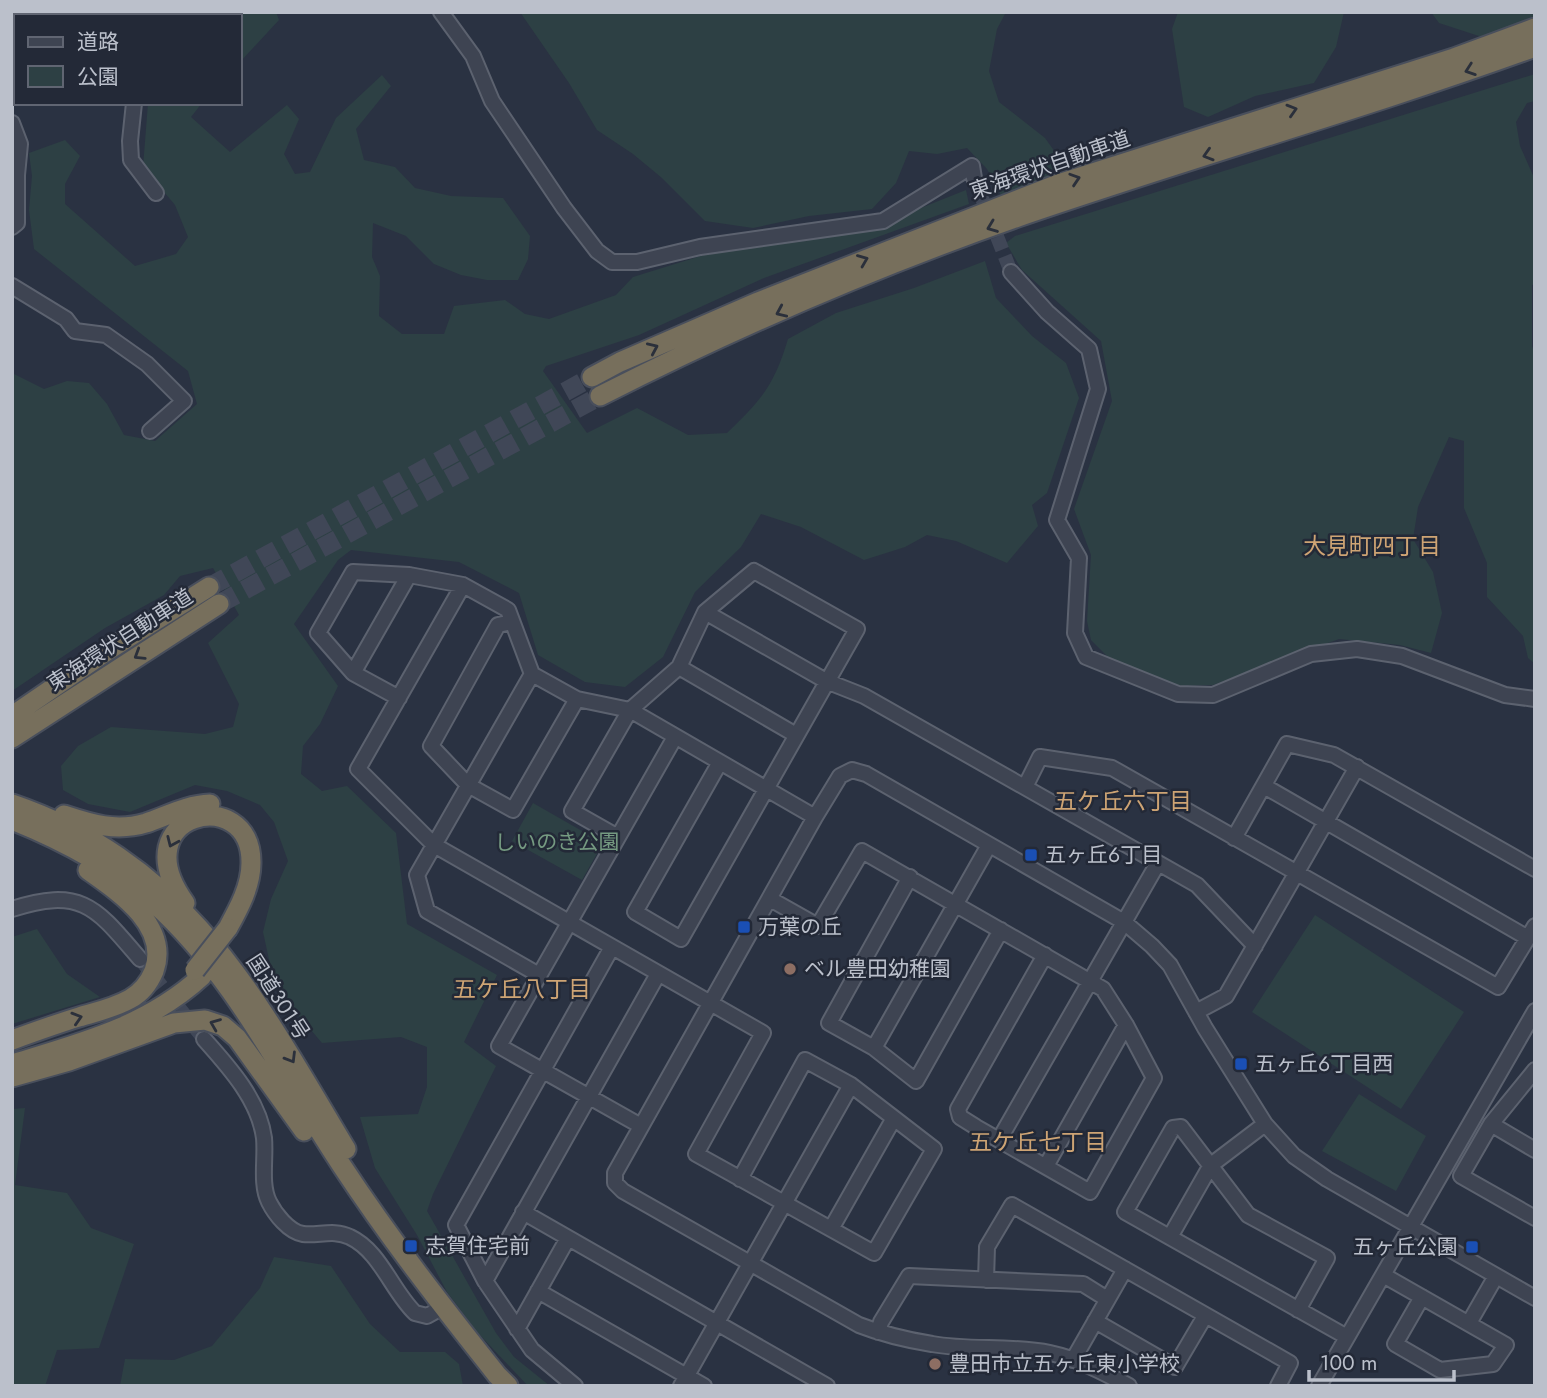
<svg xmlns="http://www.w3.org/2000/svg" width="1547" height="1398" font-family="Jost,'Noto Sans JP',sans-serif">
  <rect width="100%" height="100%" fill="#2a3242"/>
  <path fill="#2d4044" d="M230,12H276L279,20L240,62V16H227Z
    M520,12H1006L997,29L989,71L999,102L1045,138L1068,170L1002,197L987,169L967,148L937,154L909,151L896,183L872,209L809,216L753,228L705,221L662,178L633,154L597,130L569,83Z
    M1178,12H1344L1336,47L1314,83L1255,96L1208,117L1184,107L1172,29Z
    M1431,12H1535V16L1482,37L1439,23Z
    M1535,74V101L1527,103L1516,122L1520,146L1535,180V284L1532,285V346L1535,355V664L1528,658L1523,636L1487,597V563L1464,508V441L1449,437L1418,507L1413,539L1433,572L1442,613L1431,653L1400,645L1339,639L1213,685L1176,686L1108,657L1091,640L1087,621L1091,555L1074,509L1112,401L1101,341L1022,270L1006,243L1015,236Z
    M382,75L391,86L356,129L364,160L395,167L415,188L451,196L503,198L530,236L528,259L518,280H487L461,275L434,264L406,236L373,223L372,257L380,276L379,316L402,334H444L454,306L505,300L525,314L549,319L616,295L633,277L704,255L885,227L916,210L966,190L969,204L764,278L639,335L546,366L543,371L587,433L637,408L688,435L727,433C761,400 774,386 788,339L836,313L914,288L985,261L996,298L1032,336L1066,363L1079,398L1047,493L1032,505L1038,526L1007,563L956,541L927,535L905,547L864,560L801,527L761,514L741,547L695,592L663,657L625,687L585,682L538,655L519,593L459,562L351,550L338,560L294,624L338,686L320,724L303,746L301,774L322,791L347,786L396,833L407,924L497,975L464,1042L496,1066L433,1194L427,1211L496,1333L514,1357L550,1386H528L477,1332L447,1292L417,1235L375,1168L360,1117L418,1114L427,1087V1047L401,1037L322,1043L294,1010L272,973L263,932L271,899L288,861L274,822L260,805L227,791L195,785L130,812L88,804L63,790L61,766L78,746L111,727L205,734L233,727L239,704L208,643L239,615L213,568L180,576L164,595L105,628L12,691V373L44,389L67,381L89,383L107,404L124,435L155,441L197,404L188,371L34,249L29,210L32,176L29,153L65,140L80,156L65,184V204L135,266L176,254L188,237L175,205L143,167L148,103H202L191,117L230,152L287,105L299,119L284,154L295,174L310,172L336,118Z
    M533,803L603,843L582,880L512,841Z
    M1315,915L1464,1012L1401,1109L1252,1012Z
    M37,929L67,974L100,997L12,1024V937Z
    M1359,1094L1426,1136L1396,1191L1322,1151Z
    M25,1108L15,1185L67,1193L91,1228L134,1244L99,1348L57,1350L45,1386H12V1109Z
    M274,1257L331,1266L370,1324L400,1352H445L459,1364L463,1386H120L125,1359L174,1360L212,1346L260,1288Z"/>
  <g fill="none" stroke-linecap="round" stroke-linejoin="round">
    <path stroke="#404757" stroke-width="14" stroke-dasharray="14 7" stroke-linecap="butt" d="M974,178L1011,272
      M140,959L204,1039"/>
    <path stroke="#404757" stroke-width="19" stroke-dasharray="19 10" stroke-linecap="butt" d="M209,587L592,377
      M219,604L600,396"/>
    <defs>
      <path id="minor" d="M64,12L72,16
        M441,12L473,56L492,101L564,208L597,251L612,262H637L700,247L883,221L972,166L974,178
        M109,16L111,12
        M154,16L157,12
        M12,49L16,51
        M12,90L16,91
        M134,103L130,141L131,160L156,193
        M12,123L20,144L17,175V223L12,227
        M1011,272L1047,312L1089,349L1098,389L1057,520L1079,558L1075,633L1086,657L1178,694L1213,695L1311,654L1357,649L1402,656L1505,695L1535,699
        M12,286L66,319L75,331L106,335L147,364L184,401L150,431
        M463,585L358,769L434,845L763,1033L696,1154L874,1253L934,1149L851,1085L805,1060L740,1179
        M705,612L826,681L864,696L1197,885L1255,946
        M512,622L498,625L431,746L468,785L513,810L577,699
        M679,667L796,735
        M353,673L409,575
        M532,674L417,875L427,911L539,975
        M399,698L353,673L318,633L353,572L409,575L463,585L508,610L532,674L577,699L630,710L815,817
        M1264,786L1528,938
        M1025,787L1040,757L1112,768L1498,987L1535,926
        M618,837L572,811L630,710L679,667L705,612L754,571L857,629L681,939L635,912L720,762
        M1234,838L1287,744L1334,755L1535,869
        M989,845L874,1048L916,1081L1001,930
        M770,899L818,926L862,851L1103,989L1126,1025L1154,1078L1090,1192L976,1127L960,1117L958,1109L1045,955
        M12,909C83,886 97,909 140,959
        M1196,1012L1226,996L1357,767
        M204,1039C229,1067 259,1100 264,1138C266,1158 260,1184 269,1202C275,1214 289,1232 303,1234C318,1236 334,1229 350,1237C380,1251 392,1291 415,1313L427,1316L445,1306
        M874,1048L829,1023L910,877
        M1535,1070L1491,1124L1461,1176L1535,1218
        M1491,1124L1535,1150
        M641,1126L499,1046L675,737
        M999,1140L1158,863
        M1046,1166L1126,1025
        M523,1212L827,1386
        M831,1229L894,1118
        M1170,1237L1211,1165L1265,1124
        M1383,1275L1506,1345L1493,1364L1440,1370L1395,1344L1422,1297
        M986,1280L987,1247L1012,1205L1290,1363L1278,1386
        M485,1281L658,974
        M538,1291L704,1386
        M1298,1310L1327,1258L1248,1215L1181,1127L1173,1128L1125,1212L1347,1337
        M1095,1321L1175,1367L1205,1316
        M1469,1323L1496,1276
        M517,1329L568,1238
        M878,1332L881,1322L909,1276L1083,1284L1107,1299
        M1073,1360L1125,1269
        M575,1386L532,1350L485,1281L456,1225L612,947
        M681,1386L851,1085
        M1129,1386C1103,1372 1078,1359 1050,1353C1011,1345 970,1351 932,1344C907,1340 882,1334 859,1325L623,1191L615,1183V1173L815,817L840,776L852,770L866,774L1124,922L1152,946L1170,965L1205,1028L1265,1124L1294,1156L1327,1179L1535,1298
        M1319,1386L1535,1011"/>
      <path id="highway" d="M592,377L620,362L758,302L1058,184L1454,58L1535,28
        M600,396C734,328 875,267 1018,217C1189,158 1364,109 1535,47
        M12,716L107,651L209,587
        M12,738L219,604
        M12,804C190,865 256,999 346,1149
        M64,815C91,824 116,832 146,823C167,816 186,805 210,804
        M12,820C64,841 112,866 154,903C233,973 284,1079 342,1166C390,1239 443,1307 497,1375L508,1386
        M185,903C120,813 252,782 251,863C251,886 239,908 228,928
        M12,1040C34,1032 56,1024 79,1017C96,1012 114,1008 130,999C141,993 149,983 154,971C170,926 119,892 88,870
        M12,1064C81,1043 148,1026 202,976
        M12,1077L69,1061L174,1023L205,1020L223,1026L237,1038L304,1131"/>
    </defs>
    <use href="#minor" stroke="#5c626f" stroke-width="18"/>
    <use href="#highway" stroke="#494f5c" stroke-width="23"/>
    <use href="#minor" stroke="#3e4452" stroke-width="14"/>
    <use href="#highway" stroke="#776f5c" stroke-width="19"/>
    <defs>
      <path id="highway-bridge" d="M195,970L228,928"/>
    </defs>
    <use href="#highway-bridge" stroke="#494f5c" stroke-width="23" stroke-linecap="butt"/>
    <use href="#highway-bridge" stroke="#776f5c" stroke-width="19"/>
  </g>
  <defs><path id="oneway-chevron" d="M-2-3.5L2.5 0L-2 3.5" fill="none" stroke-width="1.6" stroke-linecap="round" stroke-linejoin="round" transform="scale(1.75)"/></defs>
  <g stroke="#2b303b">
    <use href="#oneway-chevron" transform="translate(1470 70) rotate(161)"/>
    <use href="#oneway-chevron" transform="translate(1292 110) rotate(-17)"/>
    <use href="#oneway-chevron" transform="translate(1208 155) rotate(163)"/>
    <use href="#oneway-chevron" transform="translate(1075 179) rotate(-18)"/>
    <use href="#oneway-chevron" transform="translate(992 227) rotate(159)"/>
    <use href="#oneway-chevron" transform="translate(863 260) rotate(-22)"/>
    <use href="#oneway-chevron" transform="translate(781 312) rotate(156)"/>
    <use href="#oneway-chevron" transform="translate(653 348) rotate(-24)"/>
    <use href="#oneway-chevron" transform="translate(139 655) rotate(148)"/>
    <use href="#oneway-chevron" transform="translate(172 842) rotate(114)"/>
    <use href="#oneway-chevron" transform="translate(77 1018) rotate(-17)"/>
    <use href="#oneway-chevron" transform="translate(215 1024) rotate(-158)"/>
    <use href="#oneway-chevron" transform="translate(291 1058) rotate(59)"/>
  </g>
  <g fill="#1a4fb4" stroke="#232937" stroke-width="2.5">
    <rect x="1024" y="848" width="14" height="14" rx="3.5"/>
    <rect x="737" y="920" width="14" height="14" rx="3.5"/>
    <rect x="1234" y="1057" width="14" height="14" rx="3.5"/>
    <rect x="404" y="1239" width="14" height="14" rx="3.5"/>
    <rect x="1465" y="1240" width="14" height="14" rx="3.5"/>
  </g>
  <g fill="#8d6e63" stroke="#232937" stroke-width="2.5">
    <circle cx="790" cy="969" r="7"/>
    <circle cx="935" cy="1364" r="7"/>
  </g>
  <g text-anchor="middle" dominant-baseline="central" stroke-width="5" stroke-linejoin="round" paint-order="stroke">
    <g font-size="21" fill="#bbc0cb" stroke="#232937">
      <text transform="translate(1050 165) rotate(-19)">東海環状自動車道</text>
      <text transform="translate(120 640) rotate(-33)">東海環状自動車道</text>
      <text transform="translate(278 997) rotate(57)">国道301号</text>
    </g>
    <g font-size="21" fill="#759a81" stroke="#232937">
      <text x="557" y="842">しいのき公園</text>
    </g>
    <g font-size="21" fill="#bbc0cb" stroke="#232937" text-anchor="start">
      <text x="1045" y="855">五ヶ丘６丁目</text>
      <text x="758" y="927">万葉の丘</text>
      <text x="804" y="969">ベル豊田幼稚園</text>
      <text x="1255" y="1064">五ヶ丘６丁目西</text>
      <text x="425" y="1246">志賀住宅前</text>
      <text x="1458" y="1247" text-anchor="end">五ヶ丘公園</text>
      <text x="949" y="1364">豊田市立五ヶ丘東小学校</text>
    </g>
    <g font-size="23" fill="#cea474" stroke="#232937">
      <text x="1372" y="546">大見町四丁目</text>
      <text x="1123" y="801">五ケ丘六丁目</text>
      <text x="522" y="989">五ケ丘八丁目</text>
      <text x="1038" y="1142">五ケ丘七丁目</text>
    </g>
  </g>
  <rect width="1547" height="1398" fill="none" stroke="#bbc0cb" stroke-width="28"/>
  <rect x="14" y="14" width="228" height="91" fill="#232937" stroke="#606572" stroke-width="2"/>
  <rect x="28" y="37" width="35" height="10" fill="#3e4452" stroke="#606572" stroke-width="2"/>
  <text x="77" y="49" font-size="21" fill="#bbc0cb">道路</text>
  <rect x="28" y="66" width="35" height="21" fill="#2d4044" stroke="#606572" stroke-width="2"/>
  <text x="77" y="84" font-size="21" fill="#bbc0cb">公園</text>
  <path d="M1309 1370v10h145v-10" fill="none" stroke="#bbc0cb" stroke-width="3.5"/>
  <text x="1320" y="1370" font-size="21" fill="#bbc0cb" stroke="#232937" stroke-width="5" paint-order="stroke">100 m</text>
</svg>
